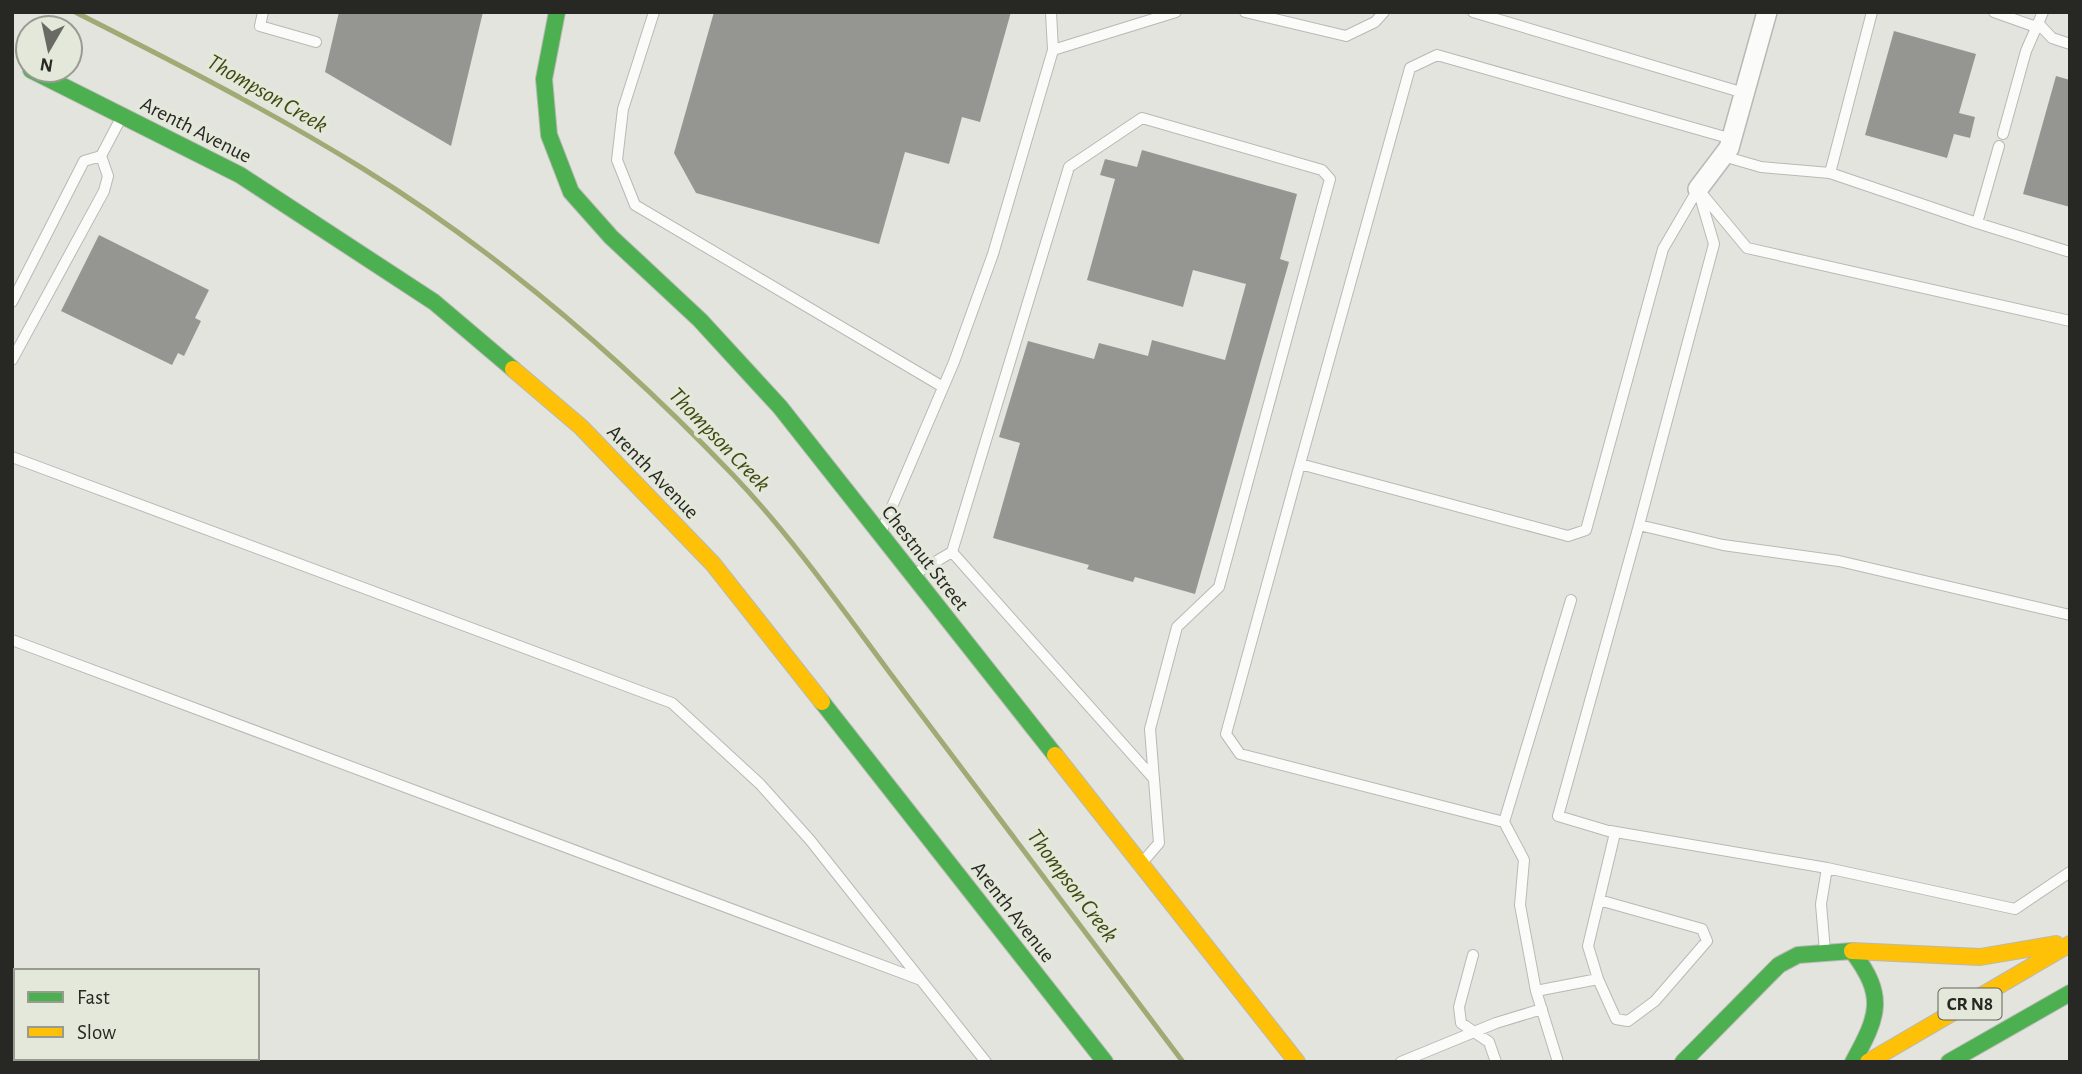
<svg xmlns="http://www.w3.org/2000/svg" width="2082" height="1074" font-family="'Alegreya Sans',sans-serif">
  <rect width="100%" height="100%" fill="#e3e4de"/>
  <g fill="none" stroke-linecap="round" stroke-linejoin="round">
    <path stroke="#a0aa74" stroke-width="5" d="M75,12C172,61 270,111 362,168C498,252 623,360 733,475C798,543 854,626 911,701C1002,821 1093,941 1183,1062"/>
  </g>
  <path fill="#959692" d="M339,12H483L451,146L325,72Z
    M714,12H1011L980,122L962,117L949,164L905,152L879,244L696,193L674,153Z
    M1894,31L1976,54L1959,113L1975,117L1970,138L1954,134L1947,158L1865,135Z
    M2056,76L2070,80V207L2023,194Z
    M1142,150L1297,194L1280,259L1289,262L1195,594L1135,577L1133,582L1087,569L1089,565L993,538L1020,443L999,437L1028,341L1094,359L1099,343L1148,356L1152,340L1225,360L1246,284L1193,270L1183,307L1087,280L1115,179L1100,175L1105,159L1137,167Z
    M99,235L209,290L195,318L201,321L184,356L178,353L172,365L61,311Z"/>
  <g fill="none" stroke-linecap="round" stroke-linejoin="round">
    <defs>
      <path id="lane" d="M263,12L260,26L316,42
        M654,12L623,109L617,160L635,205L943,387
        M1245,12L1346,36L1375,22L1384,12
        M1473,12L1744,93
        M1872,12L1830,173L1977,223
        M1994,12L2036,27
        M2038,23L2052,38L2070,44
        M1053,50L1176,12
        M2003,134L2026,51L2043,12
        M1999,146L1977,223L2070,252
        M1723,156L1761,167L1830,173
        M1698,189L1747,248L2070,321
        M12,302L84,161L101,156
        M12,360L104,191L108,176L101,156L122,116
        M12,457L672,703L760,784L810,840L986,1062
        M1300,464L1410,68L1437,55L1732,139
        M1639,525L1714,244L1699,193
        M882,530L954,362L993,254L1053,50L1051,12
        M952,552L1154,779
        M913,575L952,552L1069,167L1142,118L1322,170L1330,179L1219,587L1177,627L1150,729L1159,843L1141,864
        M12,640L921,980
        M1504,822L1571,600
        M1610,831L1827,868
        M1825,951L1821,904L1827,868L2015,909L2070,872
        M1473,955L1459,1007L1461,1023L1489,1042L1496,1062
        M1598,979L1588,946L1599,900
        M1536,991L1520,905L1524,860L1504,822L1240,754L1226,734L1300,464L1568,536L1586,530L1663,249L1698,189
        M1401,1062L1496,1023L1542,1009
        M1558,1062L1536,991L1598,979L1616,1019L1628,1021L1655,1001L1707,941L1702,929L1599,900L1615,833L1558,816L1639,525L1723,545L1839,561L2070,615"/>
      <path id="street" d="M1698,189L1729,148L1767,12"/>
      <path id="fast" d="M557,12L544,79L549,135L571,192L611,237L700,320L780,407L1055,755
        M31,70L240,175L434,302L513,369
        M822,702L1105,1062
        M1852,951C1886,996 1879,1015 1853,1062
        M1683,1062L1779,965L1798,955L1852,951
        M1949,1062L2070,993"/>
      <path id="slow" d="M513,369L581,427L713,564L822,702
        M1055,755L1297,1062
        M1852,951L1980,957L2056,944
        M1868,1062L2070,944"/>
    </defs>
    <use href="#lane" stroke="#b8b9b4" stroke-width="12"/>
    <use href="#street" stroke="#b8b9b4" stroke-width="22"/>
    <use href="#fast" stroke="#b8b9b4" stroke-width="18"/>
    <use href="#slow" stroke="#b8b9b4" stroke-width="18"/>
    <use href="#lane" stroke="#fbfbfa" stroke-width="10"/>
    <use href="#street" stroke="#fbfbfa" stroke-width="19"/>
    <use href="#fast" stroke="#4caf50" stroke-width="16"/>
    <use href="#slow" stroke="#ffc107" stroke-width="16"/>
    <path stroke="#b8b9b7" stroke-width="5" d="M12,1004L16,1005
      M162,1058L172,1062"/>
  </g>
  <g text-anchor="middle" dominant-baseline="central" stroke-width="7" stroke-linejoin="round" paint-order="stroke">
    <rect fill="#e4e8da" stroke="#60625a" stroke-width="2" x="1938.5" y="988.5" width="63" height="31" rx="5"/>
    <g font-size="19" font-weight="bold" fill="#272823">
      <text x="1970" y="1004">CR N8</text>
    </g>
    <g font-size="21" fill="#272823" stroke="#e4e8da">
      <text transform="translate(196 130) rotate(27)">Arenth Avenue</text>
      <text transform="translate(653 472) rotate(46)">Arenth Avenue</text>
      <text transform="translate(925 558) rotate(52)">Chestnut Street</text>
      <text transform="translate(1013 912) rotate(52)">Arenth Avenue</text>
    </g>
    <g font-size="23" font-style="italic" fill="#404911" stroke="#e4e8da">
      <text transform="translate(267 94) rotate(30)">Thompson Creek</text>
      <text transform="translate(719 440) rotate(46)">Thompson Creek</text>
      <text transform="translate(1072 886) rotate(53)">Thompson Creek</text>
    </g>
  </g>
  <rect width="2082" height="1074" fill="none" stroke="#272823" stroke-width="28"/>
  <rect x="14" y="969" width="245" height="91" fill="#e4e8da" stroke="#989b91" stroke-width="2"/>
  <rect x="28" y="992" width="35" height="10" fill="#4caf50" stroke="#989b91" stroke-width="2"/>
  <text x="77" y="1004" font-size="21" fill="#272823">Fast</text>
  <rect x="28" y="1027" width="35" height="10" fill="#ffc107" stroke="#989b91" stroke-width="2"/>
  <text x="77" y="1039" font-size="21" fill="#272823">Slow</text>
  <g transform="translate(49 49) rotate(189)"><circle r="33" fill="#e4e8da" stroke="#989b91" stroke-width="2"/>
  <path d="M0-5L12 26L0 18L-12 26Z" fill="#696a64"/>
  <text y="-10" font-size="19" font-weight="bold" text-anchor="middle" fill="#272823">N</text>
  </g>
</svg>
